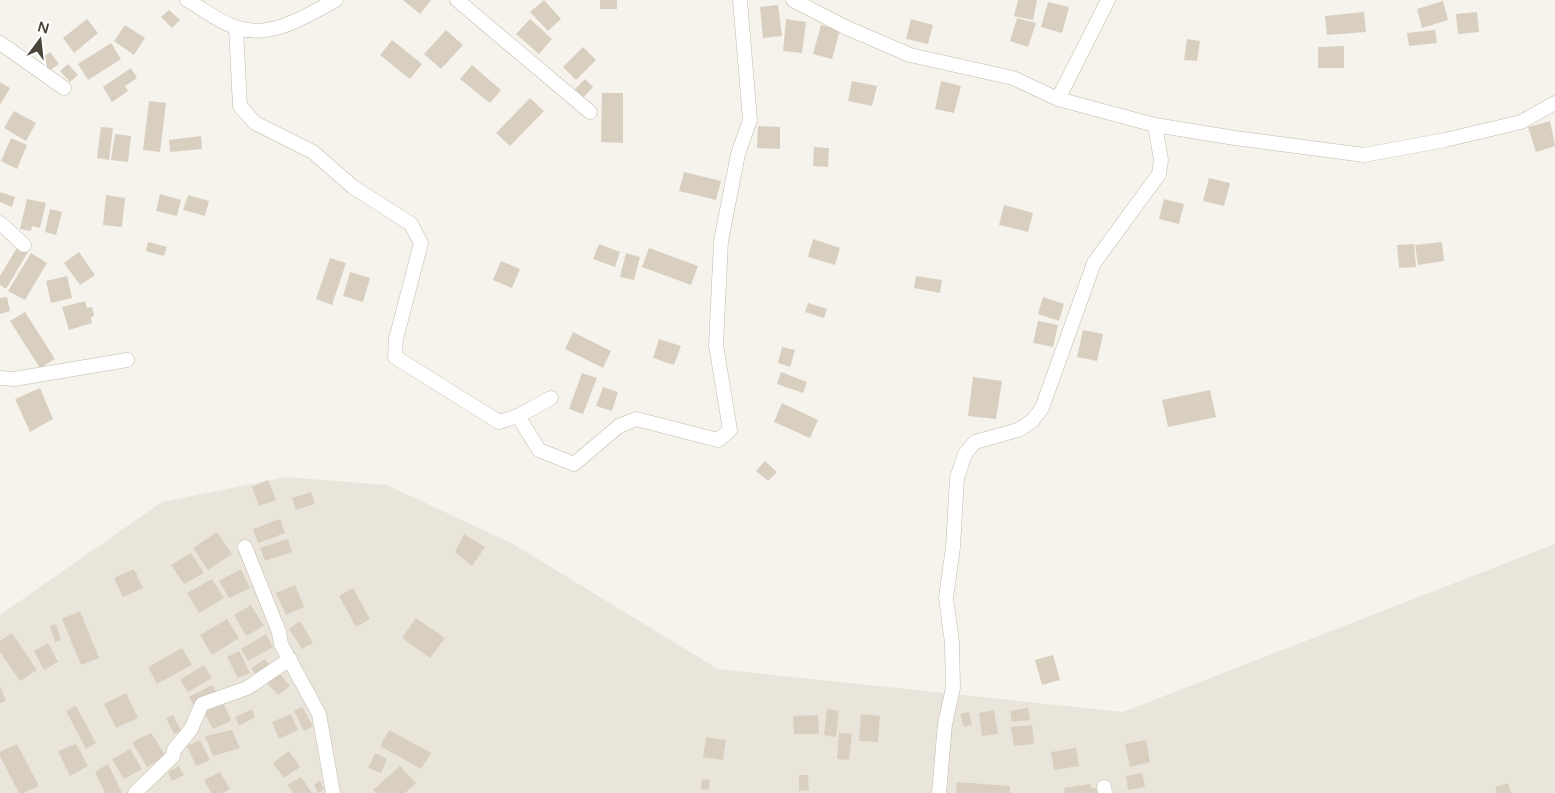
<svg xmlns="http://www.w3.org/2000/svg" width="1555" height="793" font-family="'Varela Round',sans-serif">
  <rect width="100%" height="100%" fill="#f6f3ec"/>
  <path fill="#eae5da" d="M287,477L387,485L513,544L718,669L1123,712L1555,544V793H0V615L162,502Z"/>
  <path fill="#d8cfc1" d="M403,0H431L420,14Z
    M544,0L561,19L548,31L530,12Z
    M600,0H617V9H600Z
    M1018,0H1037L1033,20L1014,16Z
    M1443,1L1448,20L1422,28L1417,9Z
    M1048,2L1069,7L1062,33L1041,27Z
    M778,5L782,36L763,38L760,7Z
    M169,10L180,20L172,28L161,17Z
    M1364,12L1366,32L1327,35L1325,16Z
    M1477,12L1479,32L1458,34L1456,14Z
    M1017,18L1036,23L1028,47L1010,41Z
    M87,19L98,33L74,53L63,38Z
    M530,19L552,39L539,54L516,34Z
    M786,19L806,22L802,53L783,51Z
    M911,19L933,25L928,44L906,39Z
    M125,25L145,38L134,55L114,41Z
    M821,25L840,30L832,59L813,54Z
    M446,30L463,45L441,69L424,54Z
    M1435,30L1437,43L1409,46L1407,33Z
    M1187,39L1200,41L1197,61L1184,60Z
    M392,40L422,64L410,79L380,55Z
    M111,43L121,59L88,80L78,64Z
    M1344,46V68H1318V47Z
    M583,47L596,60L576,80L563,67Z
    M50,52L59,64L49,71L41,59Z
    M68,64L78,75L70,82L60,71Z
    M472,65L501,90L490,103L460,79Z
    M131,68L137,78L125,86L128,91L112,102L103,87Z
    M585,79L593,87L581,100L572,92Z
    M852,81L877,86L872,106L848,101Z
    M941,81L961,86L954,113L935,109Z
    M0,82L10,88L0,105Z
    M602,93H623V143L601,142Z
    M530,98L544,111L510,146L496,133Z
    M149,101L166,103L160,152L143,150Z
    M14,111L36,123L26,141L4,128Z
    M1550,121L1555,146L1536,152L1528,127Z
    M758,126L780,127V149L757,148Z
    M101,127L113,128L109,160L97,158Z
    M115,134L131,136L128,162L111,160Z
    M201,136L202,149L170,152L169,140Z
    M11,138L27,145L17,169L1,161Z
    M814,147L829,148L828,167L813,166Z
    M684,172L721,181L716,200L679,191Z
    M1209,178L1230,183L1224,206L1203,201Z
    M0,192L15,197L12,207L0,202Z
    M160,194L181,200L177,216L156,211Z
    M106,195L125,198L122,227L103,225Z
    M188,195L209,201L205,216L183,210Z
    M27,199L46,203L40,228L32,226L31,231L20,229Z
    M1164,199L1184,204L1179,224L1159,219Z
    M1004,205L1033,213L1028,232L999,225Z
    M50,209L62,212L56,235L45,232Z
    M813,239L840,248L835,265L808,257Z
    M148,242L167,247L164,256L146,251Z
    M1442,242L1444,261L1418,265L1415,245Z
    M599,244L620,252L615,267L593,259Z
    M1414,244L1416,267L1399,268L1397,245Z
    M18,246L28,252L6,289L0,285V276Z
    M649,248L698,266L691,285L642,267Z
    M79,252L95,275L80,285L64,263Z
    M31,253L47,263L25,300L8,291Z
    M626,253L640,257L634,280L620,277Z
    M330,258L346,263L332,305L316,299Z
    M501,261L520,269L512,288L493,280Z
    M350,272L370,278L363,302L343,296Z
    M67,276L72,298L51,303L46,281Z
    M916,276L942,280L940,293L914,288Z
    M7,297L10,311L0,314V298Z
    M1043,297L1064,304L1059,321L1038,314Z
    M85,301L87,308L92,307L94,316L91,317L92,323L69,330L62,307Z
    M808,303L827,309L824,318L805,312Z
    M25,312L55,359L40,368L10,321Z
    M1038,321L1058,325L1053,347L1033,343Z
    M1083,330L1103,334L1097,361L1077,357Z
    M573,332L611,351L603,368L565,349Z
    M659,339L681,346L674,365L653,358Z
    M782,347L795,350L790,367L778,363Z
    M781,372L807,382L803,393L777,384Z
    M582,373L597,378L583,414L569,409Z
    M973,377L1002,381L996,419L968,416Z
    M603,387L618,392L612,411L596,406Z
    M40,388L53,419L30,432L15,399Z
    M1210,390L1216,417L1168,427L1162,400Z
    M782,403L818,420L810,438L774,422Z
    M765,461L777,472L768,481L756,471Z
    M268,480L276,500L259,506L252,487Z
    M311,492L315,504L296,510L292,498Z
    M280,519L285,533L258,543L253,529Z
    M217,532L232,554L208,570L193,548Z
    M464,534L485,547L472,566L455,552Z
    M288,539L292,552L265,561L260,548Z
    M191,553L204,573L184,584L171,565Z
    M134,569L143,588L123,597L114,578Z
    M241,569L250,588L229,598L219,581Z
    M212,579L224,598L199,613L187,593Z
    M295,585L304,607L286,615L276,593Z
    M353,588L370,619L356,627L339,596Z
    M251,605L264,626L246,636L234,615Z
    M80,611L99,658L81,665L62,619Z
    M416,618L445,638L430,658L402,638Z
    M227,619L239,638L212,655L200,635Z
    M300,621L313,643L302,649L289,629Z
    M56,624L61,640L55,642L50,626Z
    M12,633L37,670L20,681L0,652V641Z
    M266,634L273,647L248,661L241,649Z
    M48,643L58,662L44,670L34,651Z
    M182,648L192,665L157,684L148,667Z
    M239,651L250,673L238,678L227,657Z
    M1053,655L1060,680L1042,685L1035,660Z
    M265,659L270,666L256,675L251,668Z
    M204,665L212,678L188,692L180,680Z
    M278,672L290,686L278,695L266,682Z
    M212,685L216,692L193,704L189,697Z
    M0,686L6,701L0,703Z
    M126,693L138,718L116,728L104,704Z
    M224,704L231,721L213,729L204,712Z
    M76,706L96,743L86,749L66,711Z
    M302,707L313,726L304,731L294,711Z
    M1028,708L1030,720L1012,722L1010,711Z
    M252,709L255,717L239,726L235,717Z
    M827,709L839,711L836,737L824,735Z
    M994,710L998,734L982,736L979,713Z
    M969,712L972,725L964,727L960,714Z
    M291,714L298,730L279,739L272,722Z
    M861,714L880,716L878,742L859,741Z
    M173,715L181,731L174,734L166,718Z
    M818,715L819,734H794L793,716Z
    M1032,725L1034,744L1014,746L1011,727Z
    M232,730L240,748L213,756L205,736Z
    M389,730L431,753L421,769L380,746Z
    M151,733L166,756L147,767L132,742Z
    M839,733L852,734L849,760L837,759Z
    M706,737L726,740L723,760L703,757Z
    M200,740L210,760L196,766L187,746Z
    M1146,740L1150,762L1130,767L1125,744Z
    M17,744L39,786L23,793H19L0,756V752Z
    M76,744L88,766L70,776L58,751Z
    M1076,748L1079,766L1054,770L1051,752Z
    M130,749L142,769L124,779L112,759Z
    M289,751L300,767L284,778L273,763Z
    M375,753L387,759L381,773L368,768Z
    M108,764L122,793H105L95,772Z
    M179,766L184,775L172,781L168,772Z
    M400,766L416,783L405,793H376L373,790Z
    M220,772L230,789L223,793H211L204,780Z
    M1142,773L1145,787L1128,790L1126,776Z
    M799,775H808L809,790L799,791Z
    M301,777L312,793H293L287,785Z
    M702,779L710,780L709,790L701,789Z
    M320,780L324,790L318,793L314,785Z
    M957,782L1010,786V793H956Z
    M1508,783L1511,793H1497L1495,787Z
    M1090,784L1091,788H1096L1097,793H1065L1064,788Z"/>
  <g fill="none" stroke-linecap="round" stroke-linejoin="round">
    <defs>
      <path id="street" d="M187,0C203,9 220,23 238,28C272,39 307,15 336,0
        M457,0L590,112
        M793,0L845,27L910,55L1013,78L1058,99L1155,125L1235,138L1364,155L1445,140L1521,122L1555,103
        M236,28L240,106L255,123L313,152L353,187L411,224L421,243L396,339L395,357L499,422L518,416L551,398
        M0,43L64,88
        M1058,99L1108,0
        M0,223L24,245
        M0,378L14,379L127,360
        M518,416L539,450L574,464L619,426L636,419L718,440L730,430L716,345L721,241L738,154L750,120L740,0
        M245,547L279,632L281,644L319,714L333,793
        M1104,787L1105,793
        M135,793L173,756L174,750L191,729L202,704L247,688L290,659
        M939,793L945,724L953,688L952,643L946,598L953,547L957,478L965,454L975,442L1018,430L1032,421L1042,408L1094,263L1159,174L1161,160L1155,125"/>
    </defs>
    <use href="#street" stroke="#c2bbae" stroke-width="15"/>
    <use href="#street" stroke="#fff" stroke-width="14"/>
  </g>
  <g transform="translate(40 40) rotate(15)" stroke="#ffffff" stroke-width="4" paint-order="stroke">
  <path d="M0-4L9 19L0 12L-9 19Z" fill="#4b4439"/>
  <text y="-8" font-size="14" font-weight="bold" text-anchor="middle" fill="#4b4439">N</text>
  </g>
</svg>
